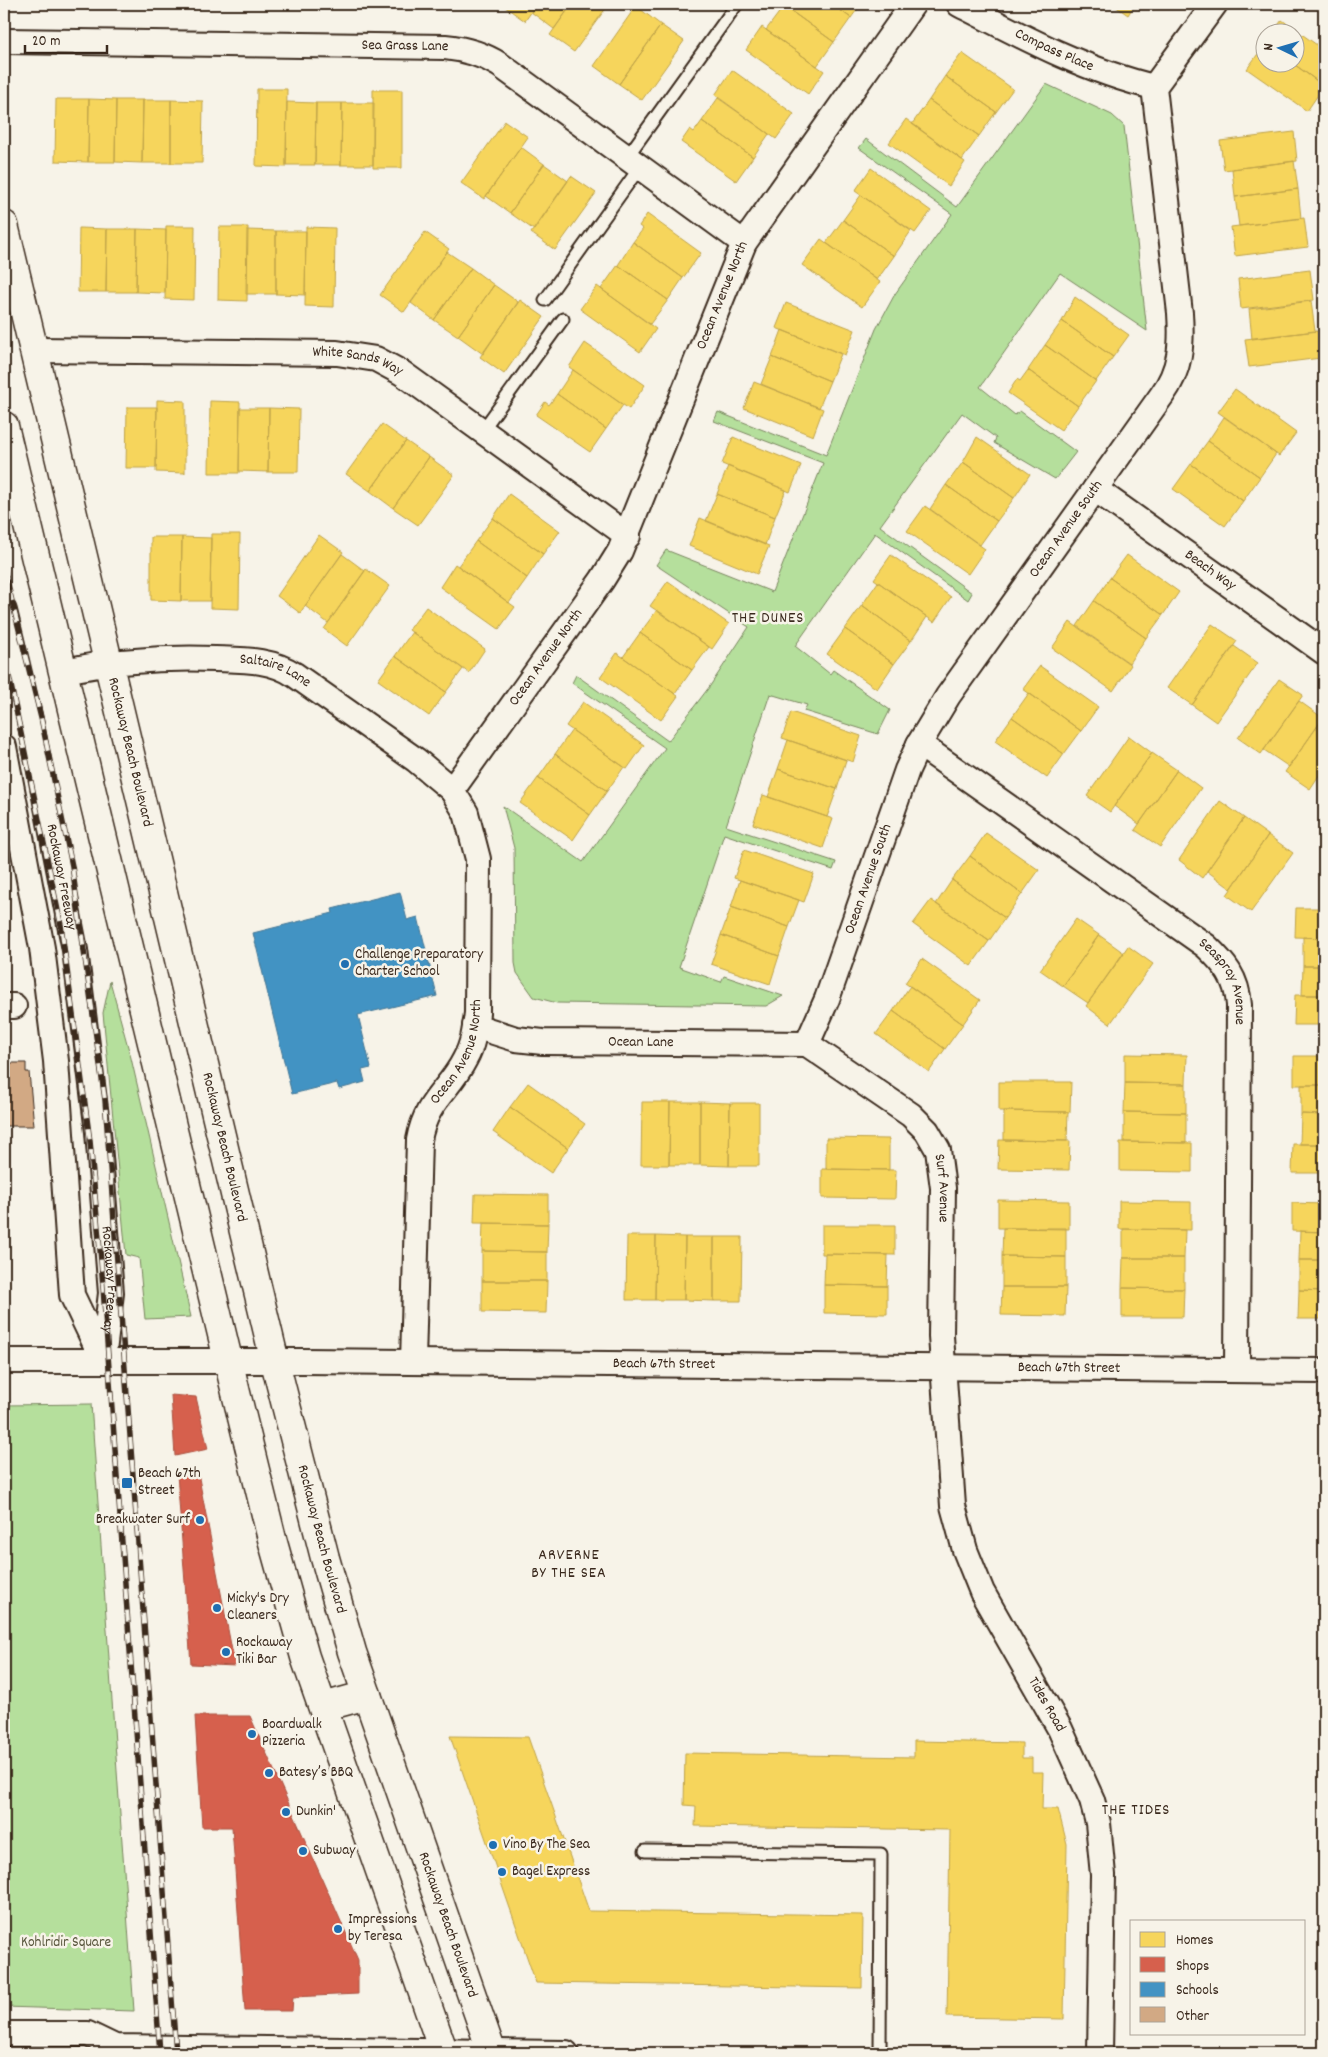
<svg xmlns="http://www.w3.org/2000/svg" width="1328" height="2057" font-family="Dekko,sans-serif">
  <rect width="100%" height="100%" fill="#f7f3e8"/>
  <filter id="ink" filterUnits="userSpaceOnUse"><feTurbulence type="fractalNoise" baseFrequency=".02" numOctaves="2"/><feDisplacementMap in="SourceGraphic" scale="10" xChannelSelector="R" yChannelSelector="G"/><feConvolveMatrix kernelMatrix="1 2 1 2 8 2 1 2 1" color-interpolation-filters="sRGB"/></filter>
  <g filter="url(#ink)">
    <path fill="#b5df9c" stroke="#78845d" d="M1046,84L1112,115L1124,126L1147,331L1060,273L980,387L1015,415L1020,411L1076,452L1055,479L994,443L996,438L962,413L880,526L972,593L968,600L875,533L795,646L830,674L833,670L890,710L878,734L804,711L807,705L770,694L726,826L836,862L833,870L724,834L679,967L721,982L724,976L783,996L766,1006L557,1003L534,997L517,973L515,963L514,848L503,806L583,862L665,748L572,683L576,675L668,741L710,686L749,627L656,565L666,550L772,592L823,463L714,421L718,412L826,455L876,329L895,294L952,214L859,148L866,139L957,207Z
      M110,981L131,1058L191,1317L145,1319L139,1258L126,1255L103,1013Z
      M91,1404L134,2011L4,2007V1405Z"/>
    <path fill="#f6d55c" stroke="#bea249" d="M501,4H537L525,21Z
      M537,4H572L554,29L531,12Z
      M572,4H609L574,52L550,35Z
      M785,4H832L851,18L834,42L784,6Z
      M832,4H861L851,18Z
      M1112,4H1135L1128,15Z
      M636,6L661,25L619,84L594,66Z
      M784,6L834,42L817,66L766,30Z
      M1282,20L1324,50V86L1291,62H1296V32H1273Z
      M661,25L684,41L642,100L619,84Z
      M762,27L824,71L808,94L746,50Z
      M1265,44L1266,62H1291L1324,86L1307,111L1247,69Z
      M962,53L1013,89L996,112L945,76Z
      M732,70L794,114L776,139L715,95Z
      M945,76L996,112L979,136L929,100Z
      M257,89H287L286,167L256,166Z
      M373,90H402V168H373Z
      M718,98L769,134L753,157L702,121Z
      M56,99H89L88,162L55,161Z
      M89,99L116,100L115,162H88Z
      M116,100H143L142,163L115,162Z
      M143,100H171V163H142Z
      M171,100L203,101L202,163H171Z
      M929,100L979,136L962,160L912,124Z
      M287,102L316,103L315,165H286Z
      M316,103H342L341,165H315Z
      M342,103H374L373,165H341Z
      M906,119L965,162L949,186L889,143Z
      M505,121L528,137L484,199L461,183Z
      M702,121L753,157L736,181L681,142L690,129L694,132Z
      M1294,132L1297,161L1224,170L1220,141Z
      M521,147L544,164L510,213L486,196Z
      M1294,161L1298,189L1235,197L1232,169Z
      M544,164L568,181L534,230L510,213Z
      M871,168L931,211L915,233L855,191Z
      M571,176L596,193L555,250L531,233Z
      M1298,189L1301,218L1239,226L1235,197Z
      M861,195L911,231L894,256L843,220Z
      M647,214L701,253L683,278L633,242L643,229L639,226Z
      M1304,218L1308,247L1235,256L1231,227Z
      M843,220L894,256L877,280L826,243Z
      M166,226H195L194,300L165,299Z
      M219,227H248L247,301L218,300Z
      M306,227L335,228L334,307L305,306Z
      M79,228L107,229L106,292H78Z
      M107,229H137L136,292H106Z
      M137,229L166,230L165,293L136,292Z
      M247,230L276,231V294H246Z
      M276,231H306L305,295L276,294Z
      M425,232L449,249L404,312L380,295Z
      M821,239L880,282L862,307L802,265Z
      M633,242L683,278L668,300L618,265Z
      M447,252L471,268L434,320L411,303Z
      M618,265L668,300L650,324L601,289Z
      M471,268L494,285L458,336L434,320Z
      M1310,270L1314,300L1241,309L1238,279Z
      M494,285L518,302L483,354L458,336Z
      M597,286L656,329L640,352L580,309Z
      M1075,297L1129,335L1113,357L1062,321Z
      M520,300L544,317L504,374L480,357Z
      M1311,301L1315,331L1252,339L1249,309Z
      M786,303L855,330L845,355L776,328Z
      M1062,321L1113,357L1096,381L1045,345Z
      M782,330L841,354L830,381L772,357Z
      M1318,331L1321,358L1249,367L1245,339Z
      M585,343L645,385L629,409L569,367Z
      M1045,345L1096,381L1078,406L1028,370Z
      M772,357L830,381L819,408L761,384Z
      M573,370L623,405L606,429L557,394Z
      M1028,370L1078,406L1061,430L1008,393L1017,379L1020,381Z
      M754,382L823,409L813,436L744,408Z
      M1235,389L1296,433L1279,456L1218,412Z
      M557,394L606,429L590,452L536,415L545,402L549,405Z
      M157,400L185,401V473L156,472Z
      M210,401L240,402L239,473H209Z
      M127,407H157L156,468H126Z
      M240,408H269L268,472L239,471Z
      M269,408L299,409L298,472H268Z
      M1224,417L1276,454L1260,477L1208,441Z
      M382,424L406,441L370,491L346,474Z
      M733,437L801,465L790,492L722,464Z
      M977,437L1030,474L1014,498L963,462Z
      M406,441L429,457L393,508L370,491Z
      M1208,441L1260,477L1243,501L1191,464Z
      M429,457L454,475L418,525L393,508Z
      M963,462L1014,498L997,521L946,485Z
      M1191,464L1243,501L1225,526L1173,489Z
      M728,466L786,490L775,517L717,494Z
      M946,485L997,521L980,545L930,509Z
      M509,494L560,531L543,554L493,518Z
      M717,494L775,517L765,545L706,521Z
      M925,506L985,549L968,574L907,531Z
      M493,518L543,554L527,578L476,541Z
      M700,518L769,546L757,574L689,546Z
      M211,534H240L239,609L210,608Z
      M319,535L343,552L300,613L277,596Z
      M151,537H182L181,601L151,600Z
      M182,537L211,538L210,601H181Z
      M476,541L527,578L509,603L458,566Z
      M342,554L365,571L328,623L305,606Z
      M891,555L951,597L934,622L874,579Z
      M1127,555L1179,592L1163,615L1110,578Z
      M455,564L515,607L499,629L440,587Z
      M366,569L390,586L347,646L324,629Z
      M1110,578L1163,615L1146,638L1094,601Z
      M668,581L729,624L712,649L650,606Z
      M878,582L927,617L911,641L862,605Z
      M1094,601L1146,638L1129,663L1077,626Z
      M862,605L911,641L894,664L845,629Z
      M426,607L485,649L469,673L409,630Z
      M657,610L709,647L692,670L640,633Z
      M1070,622L1131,665L1113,691L1052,648Z
      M1212,624L1237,641L1192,705L1167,688Z
      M845,629L894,664L877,689L827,654Z
      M412,632L463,669L446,692L395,656Z
      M640,633L692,670L675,694L623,657Z
      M1234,646L1258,663L1216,722L1192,705Z
      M617,653L678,696L661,720L600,677Z
      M395,656L446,692L429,716L378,680Z
      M1040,666L1098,707L1081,731L1023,689Z
      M1279,679L1303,695L1261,754L1238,738Z
      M1029,693L1081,731L1064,754L1012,717Z
      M1299,701L1323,718L1289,767L1264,750Z
      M583,702L644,745L627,769L566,726Z
      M791,712L861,736L853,762L782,738Z
      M1012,717L1064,754L1047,778L995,741Z
      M1324,717V768L1310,789L1285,772Z
      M572,730L624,767L607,791L555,754Z
      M1129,736L1152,753L1110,812L1087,796Z
      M788,740L846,760L837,789L778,769Z
      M1152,753L1177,770L1139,824L1114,806Z
      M555,754L607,791L590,815L538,778Z
      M778,769L837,789L827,817L768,797Z
      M1177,770L1201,788L1160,847L1135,830Z
      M538,778L590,815L573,840L520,803Z
      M763,795L833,819L823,848L753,824Z
      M1220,801L1244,818L1202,878L1179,860Z
      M1244,818L1268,835L1231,889L1207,871Z
      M986,833L1039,870L1022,894L970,856Z
      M1268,835L1293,853L1251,912L1227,895Z
      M744,850L814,874L804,902L734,878Z
      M970,856L1022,894L1005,918L952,880Z
      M740,880L799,900L789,927L731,907Z
      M952,880L1005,918L989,941L936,904Z
      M931,900L989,941L971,966L913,924Z
      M731,907L789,927L779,956L721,935Z
      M1296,908H1324V938L1295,937Z
      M1076,919L1099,935L1063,986L1040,970Z
      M721,935L779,956L770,984L711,964Z
      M1099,935L1124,953L1088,1003L1063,986Z
      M1303,937L1324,938V966H1303Z
      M1128,946L1153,964L1110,1024L1086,1006Z
      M922,959L980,1000L963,1024L905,983Z
      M1303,966H1324V995H1302Z
      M910,986L963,1024L945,1049L893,1011Z
      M1295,995H1324V1025H1294Z
      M893,1011L945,1049L929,1072L876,1034Z
      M1125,1054L1187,1055L1186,1084L1125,1083Z
      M1294,1056H1324V1085H1294Z
      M999,1082H1071L1070,1112L999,1111Z
      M528,1083L585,1124L568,1148L510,1107Z
      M1125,1083L1186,1084V1113L1124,1112Z
      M1301,1085H1324V1115L1301,1114Z
      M642,1102H670L669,1165H641Z
      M670,1102H700V1165H669Z
      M700,1102L730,1103L729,1166L700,1165Z
      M730,1103H759V1166H729Z
      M510,1107L568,1148L551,1173L493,1132Z
      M1004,1111L1068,1112L1067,1141L1004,1140Z
      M1124,1112L1186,1113V1143L1124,1142Z
      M1301,1114L1324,1115V1144H1300Z
      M826,1138L889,1139V1170L826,1169Z
      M999,1140L1070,1141L1069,1170L998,1169Z
      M1120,1142L1192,1143V1172L1120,1171Z
      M1293,1144H1324V1173H1292Z
      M822,1169L896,1170L895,1199L822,1198Z
      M475,1194L548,1195V1224L474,1223Z
      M998,1200L1069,1201V1229L998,1228Z
      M1119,1201L1191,1202V1230L1119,1229Z
      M1292,1203L1324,1204V1232L1292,1231Z
      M483,1223L548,1224L547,1252L482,1251Z
      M822,1225H895V1255L822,1254Z
      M1003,1228H1066V1257L1002,1256Z
      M1123,1229L1185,1230L1184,1258H1123Z
      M1300,1231L1324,1232V1260H1299Z
      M627,1236H656L655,1300H626Z
      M656,1236L685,1237L684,1300H655Z
      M685,1237H714V1301L684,1300Z
      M714,1237H742L741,1301H714Z
      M482,1251L547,1252V1281H482Z
      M825,1254L888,1255L887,1286L824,1285Z
      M1002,1256L1066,1257V1287H1002Z
      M1123,1258H1184V1289L1122,1288Z
      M1299,1260H1324V1291L1299,1290Z
      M482,1281H547L546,1313L482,1312Z
      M824,1285L887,1286V1314L824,1313Z
      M1002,1287H1066L1065,1316L1001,1315Z
      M1122,1288L1184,1289L1183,1317H1122Z
      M1299,1290L1324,1291V1319H1298Z
      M450,1736L528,1737L589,1911L863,1915L862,1988L536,1983Z
      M914,1741L1022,1743V1758H1032V1772H1043L1042,1809H1058L1067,1844L1064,2019L947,2017L950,1830L695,1826L696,1806L684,1805L685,1753L914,1757Z"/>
    <path fill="#d6604d" stroke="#a8503f" d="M171,1395L196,1397L208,1449L175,1456Z
      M198,1473L235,1666L191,1664L177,1474Z
      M195,1716H250L358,1960V1994L293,1997L292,2011H245L232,1827H202Z"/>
    <path fill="#4393c3" stroke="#417492" d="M400,892L407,920L418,917L437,996L358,1015L371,1068L362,1070L365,1082L339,1089L337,1083L292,1094L253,933L333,913L332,909Z"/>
    <path fill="#d2a984" stroke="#3b2a1e" d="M4,913L7,938H4Z
      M4,1063H26V1072H29L34,1126H4Z"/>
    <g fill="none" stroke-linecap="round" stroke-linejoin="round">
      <defs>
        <path id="lane" d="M627,157L737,4
          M545,300L640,167
          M482,431L563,319
          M645,1851L881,1854L880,2053"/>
        <g id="street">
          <path id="s1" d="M959,4C1021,36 1086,71 1154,87"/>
          <path id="s2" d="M4,41L445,47C465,49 483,54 500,65L744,243"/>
          <path id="s3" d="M34,350L337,353L376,359L402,373L628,536"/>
          <path id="s4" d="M1095,489L1324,652"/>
          <path id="s5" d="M4,611L29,715L75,950L98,1132L111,1293L103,1360"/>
          <path id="s6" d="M63,671C114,661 162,657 215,659C243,660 271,659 295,675L416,760L452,790"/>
          <path id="s7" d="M919,744L1206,946C1225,964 1237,978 1239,1005L1237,1370"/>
          <path d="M4,747L42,948L56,1061L72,1295L103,1360"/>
          <path d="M4,1006H14"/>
          <path id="s8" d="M475,1026L516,1039L543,1042L807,1044"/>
          <path id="s9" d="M807,1044L827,999L907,770L919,744L948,696L1162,395C1181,369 1182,344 1180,313L1154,87L1215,4"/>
          <path id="s10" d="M807,1044L911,1115L927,1131L938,1150L943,1188L941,1336L953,1506L965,1550L982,1592L1060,1729L1092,1800L1098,1823L1103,1875L1100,2053"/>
          <path id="s11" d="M4,1361H303L1324,1371"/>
          <path id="s12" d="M413,1362L419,1140C426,1100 449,1091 465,1059C473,1045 475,1029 477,1013L478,859L466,813L452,790L602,580L620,551L744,243L913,4"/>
          <path d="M4,2034H88L115,2047L566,2053"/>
        </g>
        <g id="primary">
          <path id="s13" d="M4,225L275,1362L325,1558L352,1652L492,2053"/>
          <path d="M4,426L237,1397L272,1539L305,1657L444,2053"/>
          <path d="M323,1707L367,1695"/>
        </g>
      </defs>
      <use href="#lane" stroke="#3b2a1e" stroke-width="15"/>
      <use href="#street" stroke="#3b2a1e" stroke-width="28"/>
      <use href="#primary" stroke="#3b2a1e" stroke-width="31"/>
      <use href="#lane" stroke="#f7f3e8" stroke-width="11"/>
      <use href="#street" stroke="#f7f3e8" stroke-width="24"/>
      <use href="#primary" stroke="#f7f3e8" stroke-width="28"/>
      <defs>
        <path id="rail" d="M4,569L41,718L72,866L105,1100L176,2053
          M4,652L61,925L90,1141L101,1261L160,2053"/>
      </defs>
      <use href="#rail" stroke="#3b2a1e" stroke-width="5.5"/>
      <use href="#rail" stroke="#f7f3e8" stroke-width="4" stroke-dasharray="11" stroke-linecap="butt"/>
    </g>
  </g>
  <g fill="#1f6fb2" stroke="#f7f3e8" stroke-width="2">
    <circle cx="345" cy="964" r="5"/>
    <rect x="121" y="1477" width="12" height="12" rx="2.5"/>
    <circle cx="200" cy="1520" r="5"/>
    <circle cx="217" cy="1608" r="5"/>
    <circle cx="226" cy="1652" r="5"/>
    <circle cx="252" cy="1734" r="5"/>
    <circle cx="269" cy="1773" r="5"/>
    <circle cx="286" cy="1812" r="5"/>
    <circle cx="493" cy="1845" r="5"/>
    <circle cx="303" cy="1851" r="5"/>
    <circle cx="502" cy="1872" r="5"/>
    <circle cx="338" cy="1929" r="5"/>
  </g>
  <g text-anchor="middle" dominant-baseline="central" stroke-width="5" stroke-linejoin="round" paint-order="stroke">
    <g font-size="15" fill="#3b2a1e" stroke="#f7f3e8">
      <text stroke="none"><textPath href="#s2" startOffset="401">Sea Grass Lane</textPath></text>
      <text stroke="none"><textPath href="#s1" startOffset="106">Compass Place</textPath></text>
      <text stroke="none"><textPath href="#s12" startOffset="1160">Ocean Avenue North</textPath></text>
      <text stroke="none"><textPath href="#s3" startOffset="325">White Sands Way</textPath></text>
      <text stroke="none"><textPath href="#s9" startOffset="581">Ocean Avenue South</textPath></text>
      <text stroke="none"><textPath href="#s4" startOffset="141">Beach Way</textPath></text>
      <text stroke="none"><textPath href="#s12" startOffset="755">Ocean Avenue North</textPath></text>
      <text stroke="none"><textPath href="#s6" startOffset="215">Saltaire Lane</textPath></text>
      <text stroke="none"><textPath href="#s13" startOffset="542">Rockaway Beach Boulevard</textPath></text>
      <text stroke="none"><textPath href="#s5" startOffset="272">Rockaway Freeway</textPath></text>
      <text stroke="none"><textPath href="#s9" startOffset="176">Ocean Avenue South</textPath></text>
      <text stroke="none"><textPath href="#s7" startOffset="392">Seaspray Avenue</textPath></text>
      <text stroke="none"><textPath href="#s8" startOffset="168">Ocean Lane</textPath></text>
      <text stroke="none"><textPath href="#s12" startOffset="320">Ocean Avenue North</textPath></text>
      <text stroke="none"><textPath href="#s13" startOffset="948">Rockaway Beach Boulevard</textPath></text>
      <text stroke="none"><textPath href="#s10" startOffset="209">Surf Avenue</textPath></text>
      <text stroke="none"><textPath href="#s5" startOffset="678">Rockaway Freeway</textPath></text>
      <text stroke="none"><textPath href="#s11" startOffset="660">Beach 67th Street</textPath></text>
      <text stroke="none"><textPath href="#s11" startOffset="1065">Beach 67th Street</textPath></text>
      <text stroke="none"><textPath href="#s13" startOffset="1352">Rockaway Beach Boulevard</textPath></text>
      <text stroke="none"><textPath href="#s10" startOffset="748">Tides Road</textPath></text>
      <text stroke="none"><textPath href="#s13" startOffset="1758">Rockaway Beach Boulevard</textPath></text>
    </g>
    <g font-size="15" fill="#3b2a1e" stroke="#f7f3e8" text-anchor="start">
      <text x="355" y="955">Challenge Preparatory<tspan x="355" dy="17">Charter School</tspan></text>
      <text x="138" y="1474">Beach 67th<tspan x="138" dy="17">Street</tspan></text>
      <text x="190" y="1520" text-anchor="end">Breakwater Surf</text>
      <text x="227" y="1599">Micky's Dry<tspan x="227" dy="17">Cleaners</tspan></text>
      <text x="236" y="1643">Rockaway<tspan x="236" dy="17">Tiki Bar</tspan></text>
      <text x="262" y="1725">Boardwalk<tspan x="262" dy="17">Pizzeria</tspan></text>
      <text x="279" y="1773">Batesy’s BBQ</text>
      <text x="296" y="1812">Dunkin'</text>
      <text x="503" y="1845">Vino By The Sea</text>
      <text x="313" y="1851">Subway</text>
      <text x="512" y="1872">Bagel Express</text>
      <text x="348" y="1920">Impressions<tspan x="348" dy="17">by Teresa</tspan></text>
    </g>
    <g font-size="15" fill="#5a573e" stroke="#f7f3e8">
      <text x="66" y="1943">Kohlridir Square</text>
    </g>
    <g font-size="16" letter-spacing="1" fill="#3b2a1e" stroke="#f7f3e8">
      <text x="768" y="618">THE DUNES</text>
      <text x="569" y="1555">ARVERNE<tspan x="569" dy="18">BY THE SEA</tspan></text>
      <text x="1136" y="1810">THE TIDES</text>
    </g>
  </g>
  <rect width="1328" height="2057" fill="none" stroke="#f7f3e8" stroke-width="20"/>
  <rect x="10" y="10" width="1308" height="2037" fill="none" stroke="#3b2a1e" stroke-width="2" filter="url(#ink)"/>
  <rect x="1130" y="1920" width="175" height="115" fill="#f7f3e8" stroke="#aca397"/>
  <rect x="1140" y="1932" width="25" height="15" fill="#f6d55c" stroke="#aca397"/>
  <text x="1176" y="1944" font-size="15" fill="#3b2a1e">Homes</text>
  <rect x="1140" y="1957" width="25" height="15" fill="#d6604d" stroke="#aca397"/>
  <text x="1176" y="1970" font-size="15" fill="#3b2a1e">Shops</text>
  <rect x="1140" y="1982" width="25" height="15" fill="#4393c3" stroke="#aca397"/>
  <text x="1176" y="1994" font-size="15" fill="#3b2a1e">Schools</text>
  <rect x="1140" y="2007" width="25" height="15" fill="#d2a984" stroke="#aca397"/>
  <text x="1176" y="2020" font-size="15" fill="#3b2a1e">Other</text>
  <g transform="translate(1280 48) rotate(275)"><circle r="24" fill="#f7f3e8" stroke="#aca397"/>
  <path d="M0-4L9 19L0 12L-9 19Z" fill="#1f6fb2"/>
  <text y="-8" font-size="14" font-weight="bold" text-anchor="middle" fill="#3b2a1e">N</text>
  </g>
  <path d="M25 45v8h82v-8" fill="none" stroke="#3b2a1e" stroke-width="2.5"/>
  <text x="32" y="45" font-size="15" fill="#3b2a1e" stroke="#f7f3e8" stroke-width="4" paint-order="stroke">20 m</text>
</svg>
